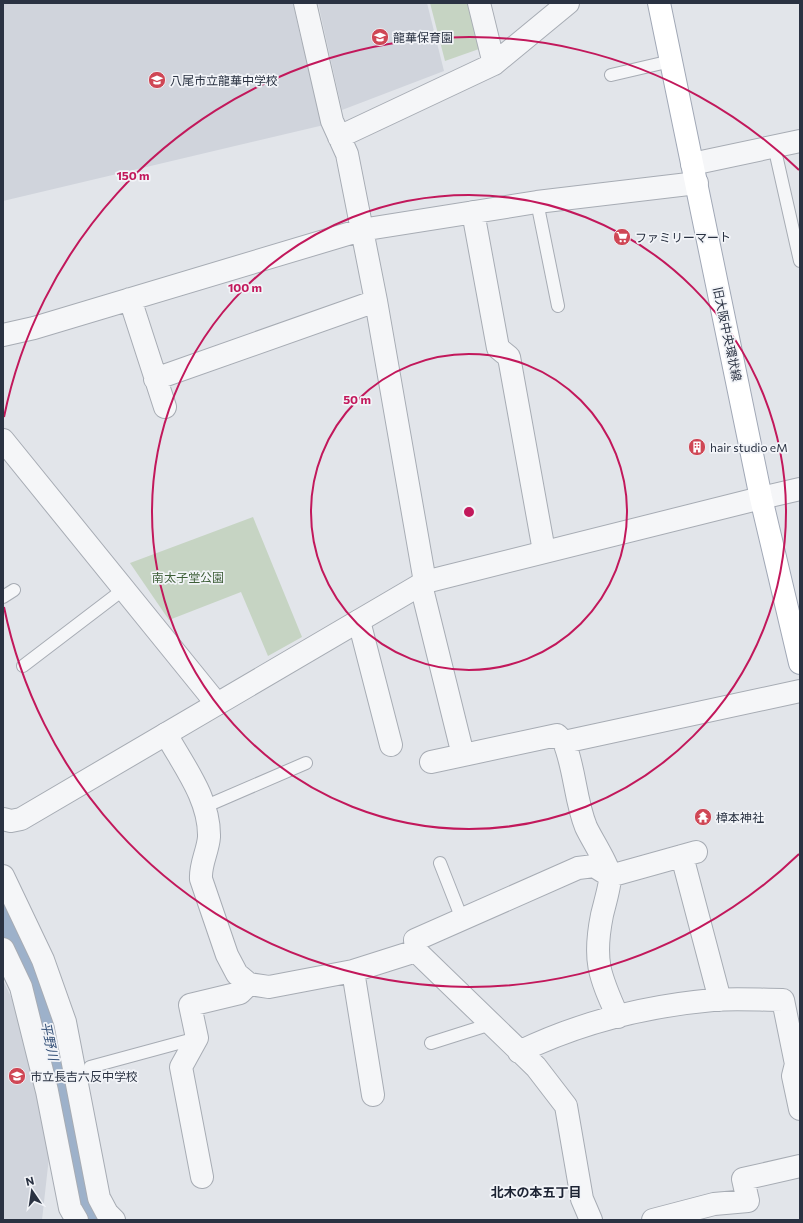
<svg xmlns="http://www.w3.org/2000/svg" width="803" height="1223" font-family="Commissioner,'Noto Sans JP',sans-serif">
  <rect width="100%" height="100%" fill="#e2e5ea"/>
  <path fill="#d0d4dc" d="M3,3H293L300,35L324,125L3,201Z
    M318,3H427L444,71L342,110Z
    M3,980L14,1003L50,1148L42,1220H3Z"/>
  <path fill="#c6d4c3" d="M430,3H468L479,49L445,61Z
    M253,517L302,637L268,656L241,592L169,620L130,563Z"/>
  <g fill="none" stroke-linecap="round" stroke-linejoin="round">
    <path stroke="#9db1ca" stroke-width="38" d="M3,914L33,981L46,1021L83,1203L90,1220"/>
    <defs>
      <path id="service" d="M611,75L671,61
        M774,146L800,261
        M537,202L558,306
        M3,597L14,590
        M23,666L124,589
        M204,807L306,763
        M440,863L462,919
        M431,1043L491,1024
        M90,1067L197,1038"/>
      <path id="minor" d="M305,3L332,121L347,154L376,301L425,582
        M479,3L494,64
        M339,137L494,64L568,3
        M692,164L800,141
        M473,212L498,348L509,357L544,551
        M130,299L165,407
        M3,335L34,328L361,230L537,202L697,183
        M155,379L376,301
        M3,440L217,704
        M761,498L800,489
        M421,585L463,755
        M359,621L391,745
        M166,734C183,765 210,799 209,837C208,851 200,864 201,879L227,955L237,974L249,984L269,987L353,971L416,951L536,1067L566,1106L582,1199L591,1220
        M564,742C575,769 575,800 586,827C591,838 609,866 610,876C611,883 604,906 602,915C593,960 599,975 618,1017
        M431,762L557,735L564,742L800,691
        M682,856L720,1000
        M3,876L43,960L65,1022L99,1198L107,1213L114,1220
        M3,949L21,987L47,1091L70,1208L77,1220
        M416,951L415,940L578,868L594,866L610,876L696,852
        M353,971L373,1095
        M519,1052C579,1023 647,1006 713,1000C736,998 760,1000 783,1000L796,1064H800
        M796,1064L793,1076L800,1109
        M202,1177L181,1067L197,1038L190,1005L240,993L249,984
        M653,1220L714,1204L748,1201L743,1179L800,1166"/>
      <path id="tertiary" d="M3,819L11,821L21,819L425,582L761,498"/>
      <path id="primary" d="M659,3L761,498L800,663"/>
    </defs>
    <use href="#service" stroke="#a7acb4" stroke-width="14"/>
    <use href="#minor" stroke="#a7acb4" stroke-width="24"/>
    <use href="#tertiary" stroke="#a7acb4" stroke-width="24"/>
    <use href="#primary" stroke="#a1a8b6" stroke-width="24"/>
    <use href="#service" stroke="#f5f6f8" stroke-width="12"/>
    <use href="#minor" stroke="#f5f6f8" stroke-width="22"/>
    <use href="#tertiary" stroke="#f5f6f8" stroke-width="22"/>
    <use href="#primary" stroke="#fff" stroke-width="22"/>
  </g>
  <g fill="none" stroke="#c2185b" stroke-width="2">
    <circle cx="469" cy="512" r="158"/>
    <circle cx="469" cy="512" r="317"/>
    <path d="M799 854A475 475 0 0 1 4 607M4 417A475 475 0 0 1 799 170"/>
  </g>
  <defs>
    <symbol id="school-disc" viewBox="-11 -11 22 22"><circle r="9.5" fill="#cf4755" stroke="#f2f4f8"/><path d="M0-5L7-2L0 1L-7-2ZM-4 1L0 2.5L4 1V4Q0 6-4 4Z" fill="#fff"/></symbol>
    <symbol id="supermarket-disc" viewBox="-11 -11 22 22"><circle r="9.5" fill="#cf4755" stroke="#f2f4f8"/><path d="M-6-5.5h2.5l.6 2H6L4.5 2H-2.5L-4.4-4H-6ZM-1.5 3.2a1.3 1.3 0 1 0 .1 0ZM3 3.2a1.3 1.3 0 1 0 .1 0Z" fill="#fff"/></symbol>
    <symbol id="building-disc" viewBox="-11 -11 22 22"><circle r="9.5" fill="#cf4755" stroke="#f2f4f8"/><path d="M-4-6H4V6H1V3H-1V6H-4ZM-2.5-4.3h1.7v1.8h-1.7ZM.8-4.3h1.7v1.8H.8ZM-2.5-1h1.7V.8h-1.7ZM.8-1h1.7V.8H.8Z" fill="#fff"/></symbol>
    <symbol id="temple-disc" viewBox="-11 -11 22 22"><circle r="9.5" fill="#cf4755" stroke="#f2f4f8"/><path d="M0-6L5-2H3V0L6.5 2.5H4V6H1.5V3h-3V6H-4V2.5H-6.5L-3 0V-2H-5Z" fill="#fff"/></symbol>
  </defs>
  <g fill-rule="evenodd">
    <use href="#school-disc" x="370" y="27" width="20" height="20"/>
    <use href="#school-disc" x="147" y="70" width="20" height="20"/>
    <use href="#supermarket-disc" x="612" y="227" width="20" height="20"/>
    <use href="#building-disc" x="687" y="437" width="20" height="20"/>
    <use href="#temple-disc" x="693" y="807" width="20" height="20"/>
    <use href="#school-disc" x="7" y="1066" width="20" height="20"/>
  </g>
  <g text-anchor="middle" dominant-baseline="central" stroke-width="3.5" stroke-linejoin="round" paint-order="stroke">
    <g font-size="12" fill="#2a3242" stroke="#f2f4f8" text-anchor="start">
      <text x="393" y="37">龍華保育園</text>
      <text x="170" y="80">八尾市立龍華中学校</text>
      <text x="635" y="237">ファミリーマート</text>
      <text x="710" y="447">hair studio eM</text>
      <text x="716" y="817">樟本神社</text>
      <text x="30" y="1076">市立長吉六反中学校</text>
    </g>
    <g font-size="12" fill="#2a3242" stroke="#f2f4f8">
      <text transform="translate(728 334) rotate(78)">旧大阪中央環状線</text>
    </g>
    <g font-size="12" fill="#3d5e37" stroke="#f2f4f8">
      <text x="188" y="577">南太子堂公園</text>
    </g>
    <g font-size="13" font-style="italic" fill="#334f77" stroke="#f2f4f8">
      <text transform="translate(50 1041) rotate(78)">平野川</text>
    </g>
    <g font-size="13" font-weight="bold" fill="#1c2333" stroke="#f2f4f8">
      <text x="536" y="1192">北木の本五丁目</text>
    </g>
  </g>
  <circle cx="469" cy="512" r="6" fill="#c2185b" stroke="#f2f4f8" stroke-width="2"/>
  <g font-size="12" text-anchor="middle" font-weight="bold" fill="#c2185b" stroke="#f2f4f8" stroke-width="3.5" stroke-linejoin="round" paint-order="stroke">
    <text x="133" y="180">150 m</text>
    <text x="245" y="292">100 m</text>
    <text x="357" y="404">50 m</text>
  </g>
  <rect width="803" height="1223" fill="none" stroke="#2a3242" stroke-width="8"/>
  <g transform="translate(32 1191) rotate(347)" stroke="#f2f4f8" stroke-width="3" paint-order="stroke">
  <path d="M0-3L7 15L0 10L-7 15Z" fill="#2a3242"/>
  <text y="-6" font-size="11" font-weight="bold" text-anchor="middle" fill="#2a3242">N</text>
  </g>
</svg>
